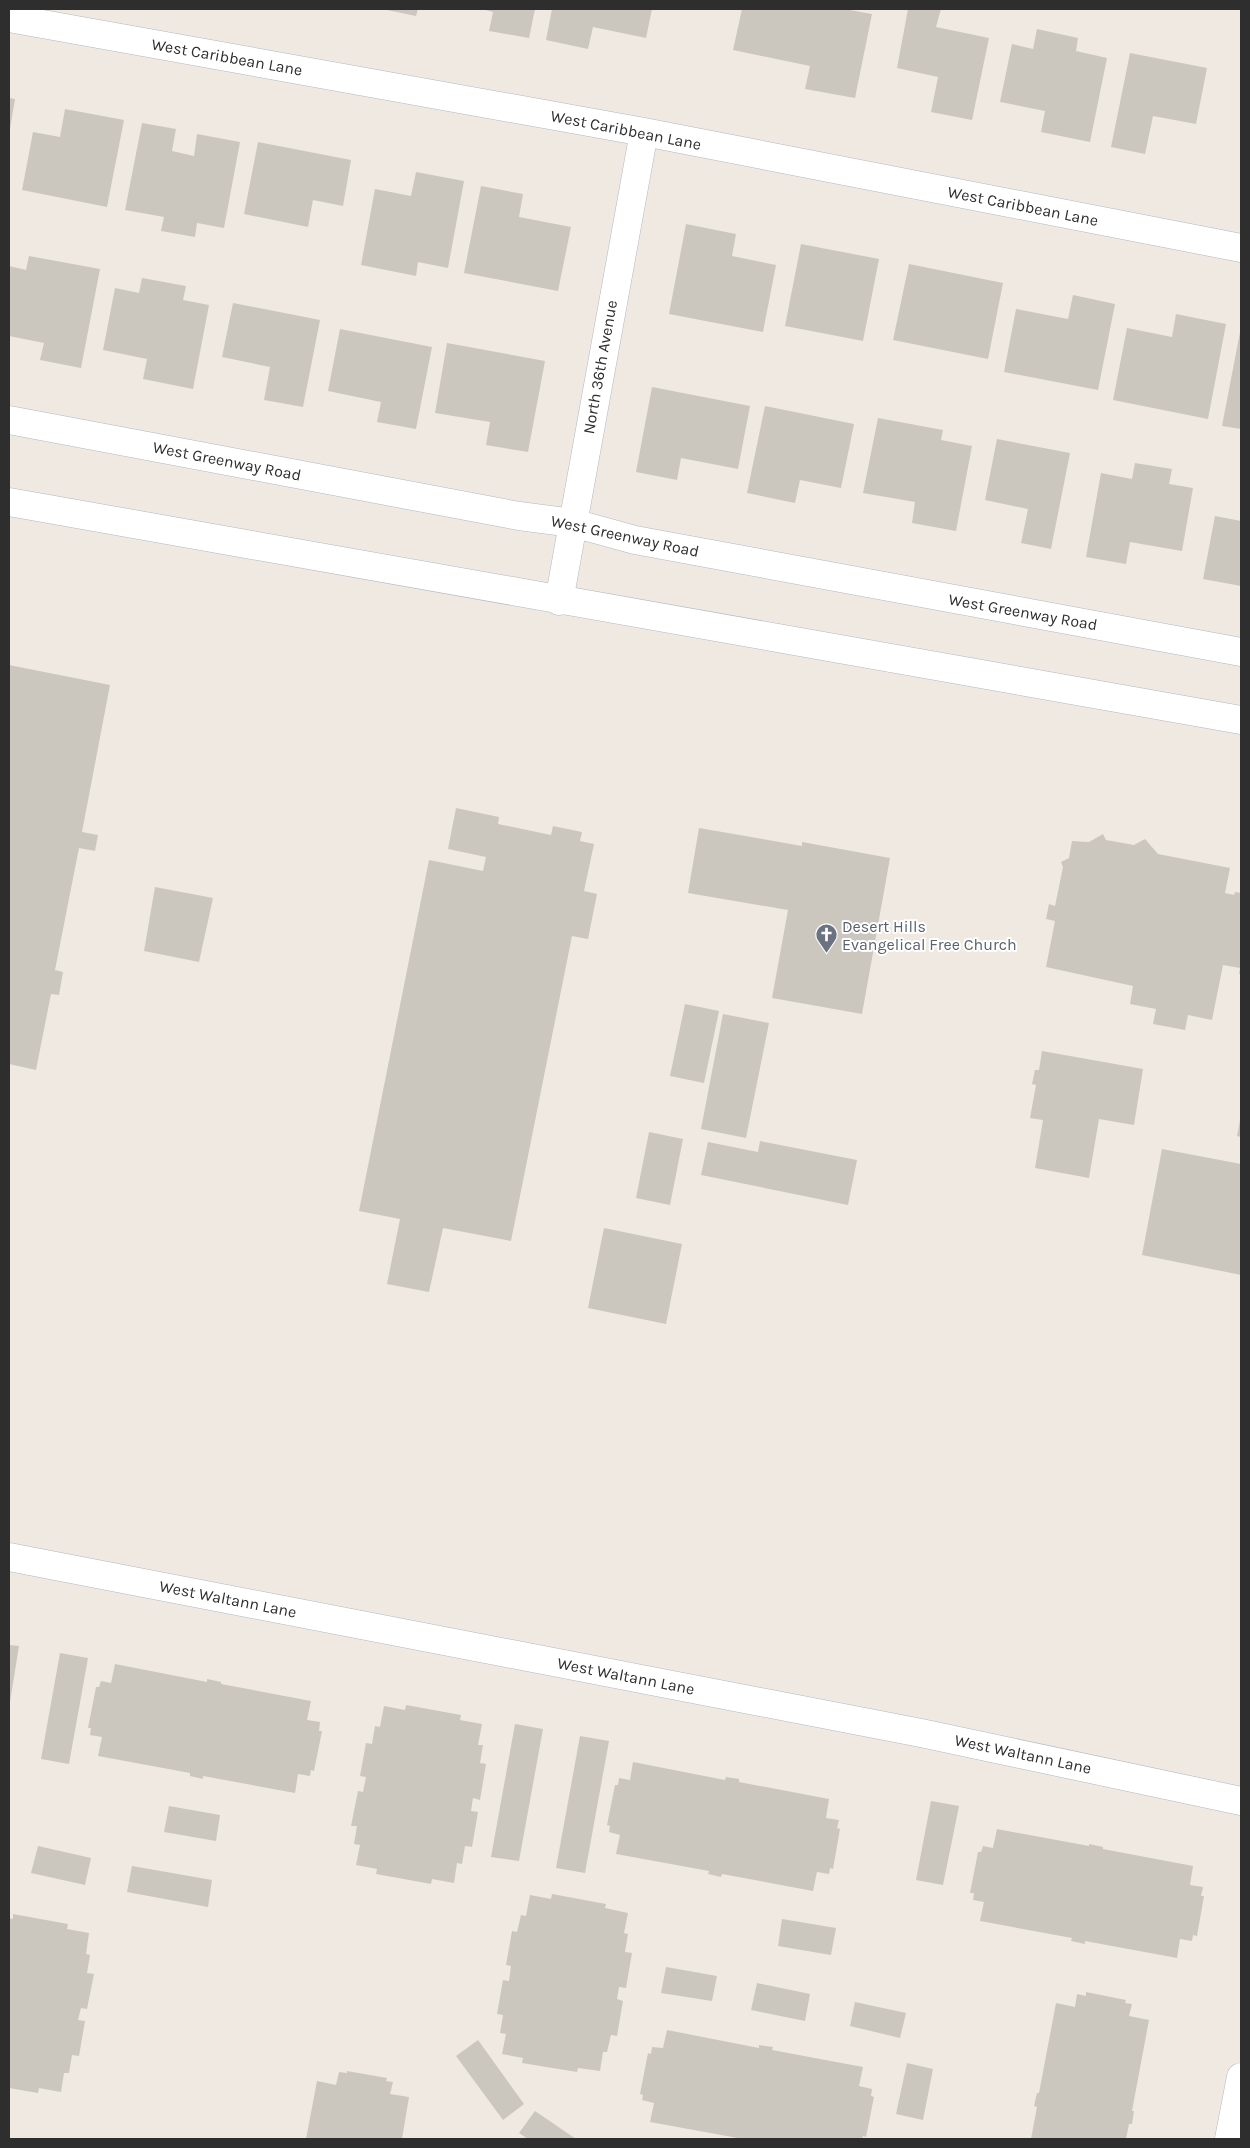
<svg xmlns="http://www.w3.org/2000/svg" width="1250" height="2148" font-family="Karla,sans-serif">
  <rect width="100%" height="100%" fill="#efe9e1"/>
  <path fill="#cbc7bf" d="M382,9H418L416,16Z
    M482,9H535L529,38L489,31L493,12Z
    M552,9H652L646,38L593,27L588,49L546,40Z
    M742,9H844L872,14L855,98L805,89L810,66L733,50Z
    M908,9H941L936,27L989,38L972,120L931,112L938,77L897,68Z
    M1037,29L1078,38L1076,51L1107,58L1090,142L1041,132L1045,111L1000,102L1012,44L1033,49Z
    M1130,53L1207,68L1196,124L1153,116L1145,154L1111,147Z
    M9,98L15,99L10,129H9Z
    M65,109L124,120L107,207L22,190L33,132L60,137Z
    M142,123L176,129L172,151L194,156L197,134L240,142L224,228L197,223L195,237L161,231L164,217L125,210Z
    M258,142L351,160L343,206L313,200L308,227L244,214Z
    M416,172L464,181L448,268L418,262L416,276L361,265L375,189L411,196Z
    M481,186L523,194L519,217L571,227L558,291L464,273Z
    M686,224L736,234L732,256L776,265L763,332L669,314Z
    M801,244L879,259L863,341L785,326Z
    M29,256L100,269L81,368L40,360L44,343L9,336V266L26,270Z
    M909,264L1003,283L988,359L893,340Z
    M142,278L186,286L183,300L209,305L193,389L143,379L147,359L103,350L115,288L139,293Z
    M1073,295L1115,304L1098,390L1004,372L1016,309L1068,319Z
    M233,303L320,320L303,407L264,400L270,367L222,357Z
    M1176,314L1226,324L1208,419L1113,400L1127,328L1172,337Z
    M340,329L432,347L416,429L377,422L381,402L328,391Z
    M1240,332H1241V429L1222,426Z
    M447,343L545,361L528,452L486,445L490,422L435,413Z
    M652,387L750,406L738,469L681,458L677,480L636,472Z
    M765,406L854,424L841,488L800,480L795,503L747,493Z
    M878,418L943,430L941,440L972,446L956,531L912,523L915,502L863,493Z
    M997,439L1070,453L1051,549L1021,543L1028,509L985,500Z
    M1135,463L1172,469L1169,484L1193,488L1182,551L1130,542L1126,564L1086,557L1101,473L1132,479Z
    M1215,516L1241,521V586L1203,579Z
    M9,665L110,685L82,832L98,835L95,851L79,848L55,970L63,972L59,995L51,994L36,1070L9,1064Z
    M456,808L499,817L498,824L551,835L553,826L582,832L580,841L594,844L584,891L597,894L588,939L572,936L511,1241L443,1228L429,1292L387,1284L400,1219L359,1211L429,860L483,871L486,857L448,849Z
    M699,828L802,846V842L890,858L862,1014L772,998L788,910L688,893Z
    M1103,834L1106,840L1134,845L1145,839L1158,854L1230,868L1225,893L1234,895L1235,892L1241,893V974H1239L1240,968L1223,965L1212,1020L1188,1015L1185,1030L1153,1024L1156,1009L1130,1004L1133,986L1046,967L1055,921L1046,919L1049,904L1055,906L1063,867L1061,862L1069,858L1072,841L1089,842Z
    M155,887L213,898L199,962L144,951Z
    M685,1004L719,1011L704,1083L670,1076Z
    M723,1014L769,1023L746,1138L701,1129Z
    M1042,1051L1143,1069L1134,1125L1099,1119L1089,1178L1035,1168L1043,1120L1030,1118L1036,1085L1032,1084L1035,1070H1039Z
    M1240,1120H1241V1137L1237,1136Z
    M649,1132L683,1139L670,1205L636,1198Z
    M760,1141L857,1160L848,1205L701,1175L708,1142L758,1152Z
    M1162,1149L1241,1164V1275L1142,1255Z
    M604,1228L682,1244L666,1324L588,1308Z
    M9,1645L19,1646L10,1702H9Z
    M60,1653L88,1658L69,1764L41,1759Z
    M115,1664L207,1682V1679L221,1682V1684L311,1701L307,1720L320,1722L319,1731H322L314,1771L311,1770L310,1776L298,1774L295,1793L203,1776V1779L190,1776V1773L98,1756L102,1737L90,1735L91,1728H88L96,1687H99L101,1681L111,1683Z
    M406,1705L461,1715L460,1720L482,1724L478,1745H483L480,1763L486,1764L480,1800L473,1798L471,1811L478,1812L472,1847L465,1846L462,1864L457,1863L454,1883L432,1879L431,1884L376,1874L377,1869L356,1865L360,1845L354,1844L357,1826H351L358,1791L363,1792L366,1777L360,1776L366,1743L372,1744L375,1726L380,1727L384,1706L405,1710Z
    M515,1724L543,1729L519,1861L491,1857Z
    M580,1736L609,1741L585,1873L556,1868Z
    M633,1762L725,1780L726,1777L739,1779V1782L829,1799L826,1818L839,1820L837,1828L840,1829L833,1869L830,1868L829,1874L817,1872L813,1891L722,1874L721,1877L708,1874L709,1871L616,1854L620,1835L609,1832L610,1826L607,1825L615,1785H618L619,1778L630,1780Z
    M931,1801L959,1806L943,1885L916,1880Z
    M169,1806L220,1815L216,1841L164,1832Z
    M997,1829L1089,1846V1844L1103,1847V1849L1193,1866L1190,1885L1203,1887L1201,1896H1204L1197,1936L1193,1935L1192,1941L1180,1939L1177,1958L1085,1941V1944L1071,1941L1072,1938L980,1921L984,1902L973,1900L974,1893H970L978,1852H981L983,1846L993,1848Z
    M38,1846L91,1858L85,1885L31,1873Z
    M132,1866L212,1880L208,1907L127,1892Z
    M552,1894L606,1904L605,1908L628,1913L624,1933L628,1934L625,1952L632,1953L626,1988L619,1987L617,1999L623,2001L617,2036L611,2035L607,2052H603L600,2071L578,2068L577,2072L522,2063L523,2058L502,2054L506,2034L500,2033L503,2015L497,2014L503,1980L509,1981L511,1966L506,1965L512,1931L517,1932L521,1915L526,1916L530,1895L551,1899Z
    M13,1914L68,1924L67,1929L89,1933L86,1954L90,1955L87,1973L94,1974L87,2009L81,2008L78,2020L85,2021L79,2056L72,2055L69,2073H64L61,2092L39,2088L38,2093L9,2088V1918L13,1919Z
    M782,1919L836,1928L831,1955L778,1946Z
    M666,1967L717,1976L712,2001L661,1993Z
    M757,1983L810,1994L805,2021L751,2010Z
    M1086,1992L1126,2000L1125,2003L1132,2004L1129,2016L1149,2020L1132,2111H1134L1132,2124H1129L1126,2139H1031L1037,2107L1034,2106L1037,2093H1039L1056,2003L1075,2007L1077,1994L1086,1996Z
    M855,2002L906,2013L900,2038L850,2026Z
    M667,2030L759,2048V2045L773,2047L772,2050L863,2067L859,2086L872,2089L871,2096L874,2097L866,2137L863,2136L862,2139H743L650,2122L654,2103L642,2100L643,2095L640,2094L648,2053L651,2054L652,2047L663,2048Z
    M478,2040L524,2104L503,2120L456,2056Z
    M907,2063L933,2069L923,2120L896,2114Z
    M347,2071L387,2078L386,2081L393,2082L390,2094L409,2097L402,2139H306L317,2081L336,2085L339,2072L347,2073Z
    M535,2111L576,2139H528L519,2133Z"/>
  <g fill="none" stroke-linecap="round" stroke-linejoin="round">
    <defs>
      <path id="street" d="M9,18L644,132L1241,248
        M9,420L519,516L573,523L635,540L1241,652
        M559,601L644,132
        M9,1557L921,1733L1241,1801
        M1229,2139L1241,2077"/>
      <path id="secondary" d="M9,502L1241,720"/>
    </defs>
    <use href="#street" stroke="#b4b7c1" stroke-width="29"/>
    <use href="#secondary" stroke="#b4b7c1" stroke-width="29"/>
    <use href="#street" stroke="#fff" stroke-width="28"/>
    <use href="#secondary" stroke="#fff" stroke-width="28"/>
  </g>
  <defs>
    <symbol id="church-pin" viewBox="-11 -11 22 30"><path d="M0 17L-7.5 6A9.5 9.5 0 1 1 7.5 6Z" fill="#6b7280" stroke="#fff"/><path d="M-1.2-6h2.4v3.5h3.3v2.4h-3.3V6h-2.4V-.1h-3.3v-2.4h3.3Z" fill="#fff"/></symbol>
  </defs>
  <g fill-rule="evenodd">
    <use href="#church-pin" x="814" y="922" width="25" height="34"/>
  </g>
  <g text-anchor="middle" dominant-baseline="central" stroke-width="4" stroke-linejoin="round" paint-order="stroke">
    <g font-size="16" fill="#2e2e2e" stroke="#fff">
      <text transform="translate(227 57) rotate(10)">West Caribbean Lane</text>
      <text transform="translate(626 130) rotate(11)">West Caribbean Lane</text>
      <text transform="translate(1023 206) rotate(11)">West Caribbean Lane</text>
      <text transform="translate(600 367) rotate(-80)">North 36th Avenue</text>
      <text transform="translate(227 461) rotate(11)">West Greenway Road</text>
      <text transform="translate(625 536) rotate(12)">West Greenway Road</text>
      <text transform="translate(1023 612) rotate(10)">West Greenway Road</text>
      <text transform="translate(228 1599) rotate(11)">West Waltann Lane</text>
      <text transform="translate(626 1676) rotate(11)">West Waltann Lane</text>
      <text transform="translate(1023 1754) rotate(12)">West Waltann Lane</text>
    </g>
    <g font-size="16" fill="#5b616d" stroke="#fff" text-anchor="start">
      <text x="842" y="926">Desert Hills<tspan x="842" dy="18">Evangelical Free Church</tspan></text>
    </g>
  </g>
  <rect width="1250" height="2148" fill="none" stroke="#2e2e2e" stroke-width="20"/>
</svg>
